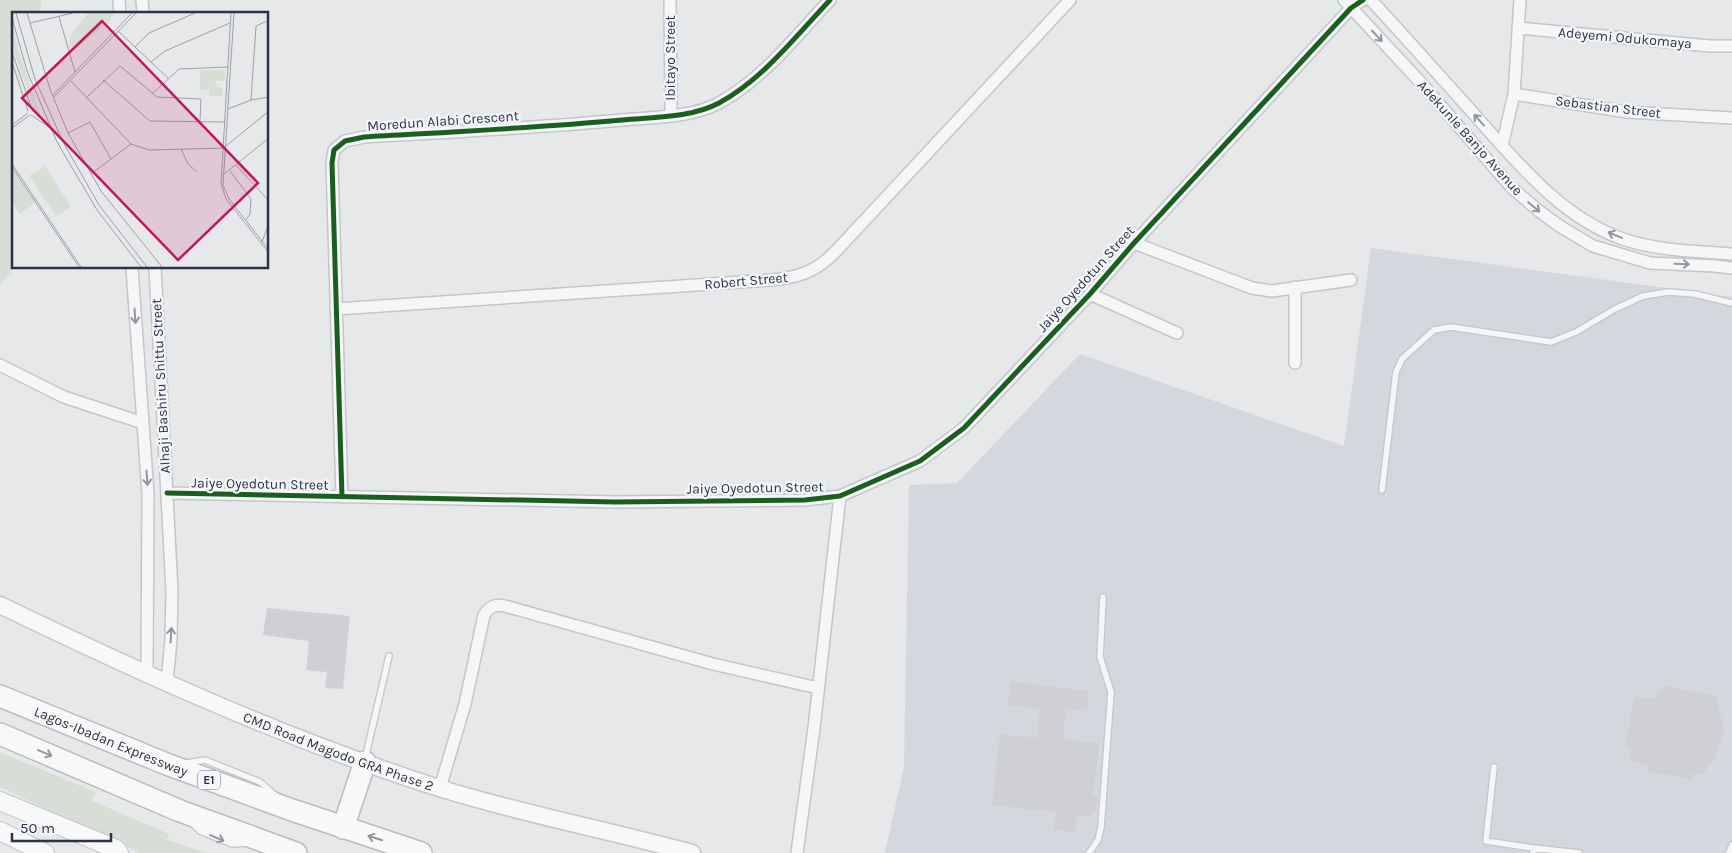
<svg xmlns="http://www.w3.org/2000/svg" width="1732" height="853" font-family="Karla,sans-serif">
  <rect width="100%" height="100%" fill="#e6e8ea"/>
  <path fill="#d4d7dd" d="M1371,248L1732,297V853H885L904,767L909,485L957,483L1080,354L1344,446Z"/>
  <path fill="#d6ded6" d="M0,0H41L40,14H14V268L0,284Z
    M0,752L95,792L92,801L169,834L167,840L207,853H140L0,787Z"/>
  <path fill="#ced0d3" d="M267,608L350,616L343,689L325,688L327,672L306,670L309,641L263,635Z
    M1011,682L1089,691L1087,711L1066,709L1063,739L1099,743L1093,795L1098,796L1096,812L1089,817L1077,816L1075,832L1054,830L1056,812L992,805L1000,734L1037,738L1040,709L1008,705Z
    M1663,685L1716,696L1724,730L1715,758L1702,775L1692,774L1691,779L1647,771L1648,765L1629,761L1632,748L1625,747L1635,696L1641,699L1651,698L1658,695Z"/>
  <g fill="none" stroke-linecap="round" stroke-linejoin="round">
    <defs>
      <path id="lane" d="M1382,490L1396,372L1402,359L1434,330L1451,327L1551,342L1576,332L1615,309L1643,296L1668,292L1695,294L1732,303
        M365,759L389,656
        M187,763L205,760L260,782L276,796
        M1494,767L1486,841L1533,848V853
        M192,823L200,831L232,844L247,843
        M1533,848L1579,853
        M1089,853L1098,840L1101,827L1111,692L1100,657L1103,597
        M1729,853L1732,845"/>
      <path id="street" d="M119,0L120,14
        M142,0L143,14
        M670,0L671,115
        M1344,0L1422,84L1511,187L1539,211L1561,227L1593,246L1650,263L1715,266L1732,268
        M1371,0C1405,37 1439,75 1473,113C1516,161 1560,217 1623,239C1658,251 1695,251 1732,254
        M1518,28L1710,46H1732
        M1514,94L1627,112L1732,118
        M1502,146L1514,94L1520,0
        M1134,243L1252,288L1272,291L1351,280
        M132,268L148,494L147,674
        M155,268L172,591L171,639L167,683
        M1090,294L1177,333
        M336,309L771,280C800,277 816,272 836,251L1070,0
        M1295,363V287
        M0,365L64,397L143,423
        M167,493L615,502L805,500L840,496L920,461L964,428L1090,294L1134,243L1351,8L1363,0
        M342,497L332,163L334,150L345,141L364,137C450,132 536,128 622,120C653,117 691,118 719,103C763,79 796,36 830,0
        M440,788L465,704L484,615C490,606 495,604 505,606L713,664L818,688
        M797,853L814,728L840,496"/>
      <g id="secondary">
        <path id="s1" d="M0,605C143,674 288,740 439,788C522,814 608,830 692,853"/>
      </g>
      <path id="primary" d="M0,801L116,849L119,853
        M0,831L45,853"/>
      <g id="highway">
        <path id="s2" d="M0,696L169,765L292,810L421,853"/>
        <path d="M0,734L180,811L296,853"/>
        <path d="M343,828L365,762"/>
      </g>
    </defs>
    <use href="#lane" stroke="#c4c6c8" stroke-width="8"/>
    <use href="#street" stroke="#c4c6c8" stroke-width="14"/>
    <use href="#secondary" stroke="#c4c6c8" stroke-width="19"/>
    <use href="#primary" stroke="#c2c5c8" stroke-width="20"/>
    <use href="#highway" stroke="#b8bbbf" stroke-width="24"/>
    <use href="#lane" stroke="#f5f6f7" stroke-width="5.5"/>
    <use href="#street" stroke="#f5f6f7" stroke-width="11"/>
    <use href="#secondary" stroke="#f8f8f8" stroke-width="16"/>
    <use href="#primary" stroke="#f8f8f8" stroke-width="18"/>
    <use href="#highway" stroke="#f8f8f8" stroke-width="21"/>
    <defs>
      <path id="cycleway" d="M167,493L615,502L805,500L840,496L920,461L964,428L1090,294L1134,243L1351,8L1363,0
        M342,497L332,163L334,150L345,141L364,137C450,132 536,128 622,120C653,117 691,118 719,103C763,79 796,36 830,0"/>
    </defs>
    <use href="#cycleway" stroke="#f4f6f9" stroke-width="8"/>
    <use href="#cycleway" stroke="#1b5e20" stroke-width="5"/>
  </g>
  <defs><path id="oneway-shaft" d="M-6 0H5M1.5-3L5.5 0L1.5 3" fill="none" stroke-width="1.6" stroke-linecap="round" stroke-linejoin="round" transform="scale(1.25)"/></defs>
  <g stroke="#90959e">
    <use href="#oneway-shaft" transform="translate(1377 36) rotate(47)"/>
    <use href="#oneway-shaft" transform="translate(1479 120) rotate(-132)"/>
    <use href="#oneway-shaft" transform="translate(1534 207) rotate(40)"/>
    <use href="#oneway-shaft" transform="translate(1615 235) rotate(-157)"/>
    <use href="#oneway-shaft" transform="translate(1682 264) rotate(2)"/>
    <use href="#oneway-shaft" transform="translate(135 316) rotate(86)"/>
    <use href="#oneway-shaft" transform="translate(147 478) rotate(86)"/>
    <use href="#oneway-shaft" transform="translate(171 635) rotate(-87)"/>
    <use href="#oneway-shaft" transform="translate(217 838) rotate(23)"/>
  </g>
  <g stroke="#92969e">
    <use href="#oneway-shaft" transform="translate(45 753) rotate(23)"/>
    <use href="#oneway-shaft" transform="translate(375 838) rotate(-162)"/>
  </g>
  <g text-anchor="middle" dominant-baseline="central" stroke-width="4.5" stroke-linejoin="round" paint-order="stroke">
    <rect fill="#f4f6f9" stroke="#676e7b" stroke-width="1" x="198" y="770.5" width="22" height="19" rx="4"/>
    <g font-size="12" font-weight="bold" fill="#2b3445">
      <text x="209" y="780">E1</text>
    </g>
    <g font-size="14" fill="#2b3445" stroke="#f4f6f9">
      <text transform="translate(1625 38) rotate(5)">Adeyemi Odukomaya</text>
      <text transform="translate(670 58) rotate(-90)">Ibitayo Street</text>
      <text transform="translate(1608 107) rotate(7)">Sebastian Street</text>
      <text transform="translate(443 121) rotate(-4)">Moredun Alabi Crescent</text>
      <text transform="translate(1470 138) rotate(48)">Adekunle Banjo Avenue</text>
      <text transform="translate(1086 279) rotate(-48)">Jaiye Oyedotun Street</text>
      <text transform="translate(746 281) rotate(-5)">Robert Street</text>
      <text transform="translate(161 386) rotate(-93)">Alhaji Bashiru Shittu Street</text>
      <text transform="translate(260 484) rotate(1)">Jaiye Oyedotun Street</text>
      <text transform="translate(755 488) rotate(-1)">Jaiye Oyedotun Street</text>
      <text stroke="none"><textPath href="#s2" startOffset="120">Lagos-Ibadan Expressway</textPath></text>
      <text stroke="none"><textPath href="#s1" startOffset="369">CMD Road Magodo GRA Phase 2</textPath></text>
    </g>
  </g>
  <g transform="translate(12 12)">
    <rect width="256" height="256" fill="#e6e8ea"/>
    <path d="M76,1H102L96,11L66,35H57L58,25ZM0,15L8,43L30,108L25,104L2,40ZM188,58H213V69H203L205,75L211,76L210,84H197V78H188ZM33,154L59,195L44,204L17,164ZM0,156L23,190L8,202L0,191Z" fill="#d6ded6"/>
    <path fill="none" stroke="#9ba0a8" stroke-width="1" d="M4,1L23,67L51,130L87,193L135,255M15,1L38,77L56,121L89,179L150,255M219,1L209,172L214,187L257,241M222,1L211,173L217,187L257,238M47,5L63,60M0,6L15,59L45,130L85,198L129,255M18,11L61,1M106,19L156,66M123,35L137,21L183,1M0,40L21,100M0,50L16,99M139,50L153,39L218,11M91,68L138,109L212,110M59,69L119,132L137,138L212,136M140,82L167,57L216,55M40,84L120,1M41,86L124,1M74,86L108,54L145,85L189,87L188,109M239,88L244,14L257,8M216,97L239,88L257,85M19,103L37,115M0,113L16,101M0,116L18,103M56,121L78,110L99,147M214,134L257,99M169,137L176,152L185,160M0,152L69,255M224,153L257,189M0,155L67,255M218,159L239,187L238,202L234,208M79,162L119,132M212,162L257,126M250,230L257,211"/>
    <path fill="#c2185b" fill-opacity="0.15" stroke="#c2185b" stroke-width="2.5" d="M90,9L246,171L166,248L10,86Z"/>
    <rect width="256" height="256" fill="none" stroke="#2b3445" stroke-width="2.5"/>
  </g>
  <path d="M12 833v8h99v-8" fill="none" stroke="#2b3445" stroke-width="2.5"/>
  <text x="20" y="833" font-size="15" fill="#2b3445" stroke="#f4f6f9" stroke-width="4" paint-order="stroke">50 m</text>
</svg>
